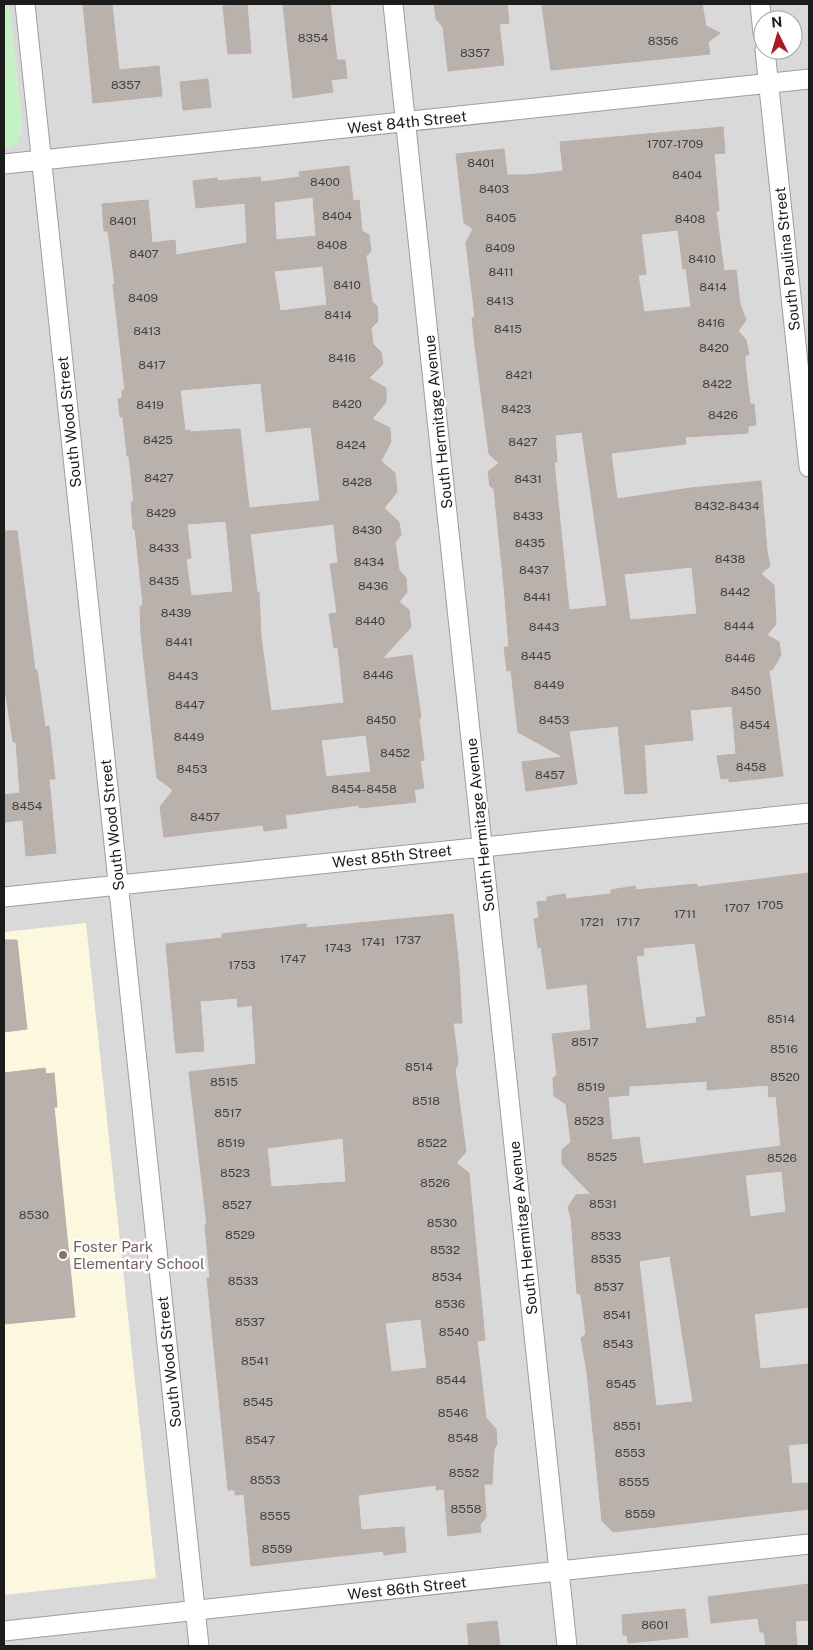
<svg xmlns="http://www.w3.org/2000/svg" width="813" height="1650" font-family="'Public Sans',sans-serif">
  <rect width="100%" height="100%" fill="#ece8e3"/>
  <path fill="#dad9d9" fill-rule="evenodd" d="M9,4H809V1646H4V148L12,147L21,134L22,123ZM763,20H793V50H763Z"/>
  <path fill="#fbf8dd" d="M86,923L156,1578L4,1595V932Z"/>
  <path fill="#c4f2c3" d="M4,4H9L22,123L18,142L12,147L4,148Z"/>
  <path fill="#b9b1ac" stroke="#bcaea7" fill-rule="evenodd" d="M83,4H112L119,70L159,66L162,96L93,103Z
    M247,4L251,53L228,54L223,6Z
    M283,4H330L337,60H345L347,78L331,80L333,92L293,98Z
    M434,4H507L509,23L499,24L504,65L448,71L443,27L436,19Z
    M561,4H702L706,26L720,33L708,42L710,54L551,70L542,6Z
    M208,79L211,107L183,110L180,82Z
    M723,127L725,153L714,154L719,211H716L724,271L736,270L740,304L746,320L738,331L746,340L749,354L745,356V364L750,404H754L756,425L748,426V433L685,437L686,444L611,453L617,499L691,488L761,481L767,551L770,566L761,574L774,585L776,624L767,635L779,642L781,655L772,670H769L783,776L729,782V778L721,779L717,756L736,754L732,706L690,710L693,740L644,745L647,793L625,794L618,726L569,731L577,784L526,791L522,762L563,757L518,732L511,670L507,671L504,647H509L504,586L494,489L490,486L488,472L499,463L489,454L475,346L472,318L475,317L466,243L473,229L464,223L456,154L504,149L507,175H527L563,171L560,142ZM678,230L683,269L686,268L691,307L644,312L638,275L646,274L641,234ZM582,432L607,606L569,610L554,462H557L555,435ZM692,567L697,614L630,620L624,574Z
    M349,166L353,201L359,200L362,231L369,235L371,251L366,256L372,302L377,306L378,321L371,328L373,344L381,352L383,364L369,378L386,388V402L372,419L390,428L391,442L381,461L395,473L397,492L384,508L399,522L401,535L395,542L399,570L406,578L407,592L399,602L409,610L411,627L382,659L412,655L421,717L419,720L424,760L420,761L424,788L414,790L416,802L359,808V805L285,815L287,828L264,831L263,825L164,837L160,807L173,790L157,778L141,634L140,607L143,604L135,529H133L131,502H134L129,456H127L123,417H120L118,399L122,398V390H125L113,284H115L108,231H104L102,204L148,200L152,243L175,240L176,255L247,243L245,203L196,208L193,181L217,178L218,181L260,177L261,182L300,177L299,172ZM313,197L316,236L276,240L274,202ZM323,266L327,305L280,311L274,271ZM261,383L266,432L311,427L320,501L249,508L240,429L190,432V430L185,431L180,390ZM226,521L233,592L191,596L186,559L191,558L187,524ZM334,524L338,563L330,564L337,613L329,614L334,648L338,647L344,703L271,711L261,637L259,592H257L250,534ZM366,735L371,772L326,777L321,740Z
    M4,531H17L35,670H37L45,727L49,726L55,779H49L56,853L26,856L23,820L4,822V795L20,793L16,742H13L4,681Z
    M809,873V1307L754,1314L760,1369L809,1364V1443L788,1445L792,1484L809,1483V1509L613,1532L602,1521L587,1372L581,1338L586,1334L581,1295L577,1293L571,1218L568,1207L576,1195L591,1194L562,1164V1150L571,1142L566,1104L554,1096L553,1078L557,1075L552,1034L591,1030L587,984L547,989L541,947L538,948L534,919L539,918L537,902L547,901V897L565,894L566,899L611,894V890L635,886L636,890L697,884V887ZM695,943L706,1016L696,1018L697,1023L646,1029L636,956L644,955L643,948ZM707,1081V1090L768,1085L769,1097L776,1096L781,1146L643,1164L639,1137L612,1140L608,1097L629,1095V1086ZM782,1171L786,1212L750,1217L745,1175ZM670,1256L693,1402L656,1406L639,1261Z
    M453,914L459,969L462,1023H453L458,1063L455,1070L466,1152L456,1163L469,1173L485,1340L477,1341L486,1418L496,1429L497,1444L494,1449L492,1484H484L486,1517L480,1525L481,1532L448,1536L444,1489L436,1490V1485L358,1495L361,1530L404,1527L406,1552L384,1555L383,1551L251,1566L244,1494L235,1495V1490H228L207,1278H210L205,1225H207L189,1072L256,1064L252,1005L238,1007L237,998L200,1001L204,1051L176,1053L166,944L222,938V934L306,924L307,928ZM343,1138L346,1182L271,1187L267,1148ZM421,1319L427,1368L391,1372L385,1323Z
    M4,940H17L27,1029L4,1032Z
    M45,1068L46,1074L54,1073L57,1107H54L75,1317L4,1324V1073Z
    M809,1584V1620L795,1621L797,1646H766L764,1632H760L758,1618L711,1623L708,1597Z
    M685,1609L688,1637L628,1643L627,1635H623L622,1615Z
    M497,1621L500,1646H469L467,1624Z"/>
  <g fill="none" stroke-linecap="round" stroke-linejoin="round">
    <defs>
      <path id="minor" d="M25,4L199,1646
        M393,4L567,1646
        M760,4L763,33
        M765,50L809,467
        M4,164L809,79
        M4,897L809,813
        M4,1631L809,1544"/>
    </defs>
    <use href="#minor" stroke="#9d9d9d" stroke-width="21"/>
    <use href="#minor" stroke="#fff" stroke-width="19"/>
  </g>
  <circle fill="#8d6e63" stroke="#fff" stroke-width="2" cx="63" cy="1255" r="5"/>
  <g text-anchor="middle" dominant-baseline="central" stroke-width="5" stroke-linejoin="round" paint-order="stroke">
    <g font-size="12" fill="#434140">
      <text x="313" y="38">8354</text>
      <text x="663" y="41">8356</text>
      <text x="475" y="53">8357</text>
      <text x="126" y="85">8357</text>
      <text x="675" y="144">1707-1709</text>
      <text x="481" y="163">8401</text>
      <text x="687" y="175">8404</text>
      <text x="325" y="182">8400</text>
      <text x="494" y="189">8403</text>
      <text x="337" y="216">8404</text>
      <text x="501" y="218">8405</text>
      <text x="690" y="219">8408</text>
      <text x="123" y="221">8401</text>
      <text x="332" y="245">8408</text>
      <text x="500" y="248">8409</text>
      <text x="144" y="254">8407</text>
      <text x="702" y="259">8410</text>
      <text x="501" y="272">8411</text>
      <text x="347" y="285">8410</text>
      <text x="713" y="287">8414</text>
      <text x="143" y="298">8409</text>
      <text x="500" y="301">8413</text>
      <text x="338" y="315">8414</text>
      <text x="711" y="323">8416</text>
      <text x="508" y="329">8415</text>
      <text x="147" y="331">8413</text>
      <text x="714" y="348">8420</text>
      <text x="342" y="358">8416</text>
      <text x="152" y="365">8417</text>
      <text x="519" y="375">8421</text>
      <text x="717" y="384">8422</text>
      <text x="347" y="404">8420</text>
      <text x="150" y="405">8419</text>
      <text x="516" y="409">8423</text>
      <text x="723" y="415">8426</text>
      <text x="158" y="440">8425</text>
      <text x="523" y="442">8427</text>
      <text x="351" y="445">8424</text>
      <text x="159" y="478">8427</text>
      <text x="528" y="479">8431</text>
      <text x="357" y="482">8428</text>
      <text x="727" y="506">8432-8434</text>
      <text x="161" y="513">8429</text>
      <text x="528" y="516">8433</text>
      <text x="367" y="530">8430</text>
      <text x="530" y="543">8435</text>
      <text x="164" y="548">8433</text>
      <text x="730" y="559">8438</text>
      <text x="369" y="562">8434</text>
      <text x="534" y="570">8437</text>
      <text x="164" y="581">8435</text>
      <text x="373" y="586">8436</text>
      <text x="735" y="592">8442</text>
      <text x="537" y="597">8441</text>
      <text x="176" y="613">8439</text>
      <text x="370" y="621">8440</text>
      <text x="739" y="626">8444</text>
      <text x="544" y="627">8443</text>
      <text x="179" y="642">8441</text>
      <text x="536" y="656">8445</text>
      <text x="740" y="658">8446</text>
      <text x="378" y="675">8446</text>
      <text x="183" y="676">8443</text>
      <text x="549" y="685">8449</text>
      <text x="746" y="691">8450</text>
      <text x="190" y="705">8447</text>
      <text x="381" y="720">8450</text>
      <text x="554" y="720">8453</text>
      <text x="755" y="725">8454</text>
      <text x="189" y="737">8449</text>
      <text x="395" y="753">8452</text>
      <text x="751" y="767">8458</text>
      <text x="192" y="769">8453</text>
      <text x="550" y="775">8457</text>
      <text x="364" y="789">8454-8458</text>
      <text x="27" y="806">8454</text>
      <text x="205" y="817">8457</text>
      <text x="770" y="905">1705</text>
      <text x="737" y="908">1707</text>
      <text x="685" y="914">1711</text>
      <text x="592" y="922">1721</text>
      <text x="628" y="922">1717</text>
      <text x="408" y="940">1737</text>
      <text x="373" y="942">1741</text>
      <text x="338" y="948">1743</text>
      <text x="293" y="959">1747</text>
      <text x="242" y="965">1753</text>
      <text x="781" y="1019">8514</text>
      <text x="585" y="1042">8517</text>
      <text x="784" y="1049">8516</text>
      <text x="419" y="1067">8514</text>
      <text x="785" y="1077">8520</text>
      <text x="224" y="1082">8515</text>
      <text x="591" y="1087">8519</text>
      <text x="426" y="1101">8518</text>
      <text x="228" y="1113">8517</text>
      <text x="589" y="1121">8523</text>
      <text x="231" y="1143">8519</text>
      <text x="432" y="1143">8522</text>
      <text x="602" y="1157">8525</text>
      <text x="782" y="1158">8526</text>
      <text x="235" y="1173">8523</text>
      <text x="435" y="1183">8526</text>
      <text x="603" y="1204">8531</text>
      <text x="237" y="1205">8527</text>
      <text x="34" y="1215">8530</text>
      <text x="442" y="1223">8530</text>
      <text x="240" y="1235">8529</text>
      <text x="606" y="1236">8533</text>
      <text x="445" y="1250">8532</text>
      <text x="606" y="1259">8535</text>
      <text x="447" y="1277">8534</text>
      <text x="243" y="1281">8533</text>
      <text x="609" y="1287">8537</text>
      <text x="450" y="1304">8536</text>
      <text x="617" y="1315">8541</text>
      <text x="250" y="1322">8537</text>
      <text x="454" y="1332">8540</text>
      <text x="618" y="1344">8543</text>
      <text x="255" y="1361">8541</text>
      <text x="451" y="1380">8544</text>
      <text x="621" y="1384">8545</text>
      <text x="258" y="1402">8545</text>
      <text x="453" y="1413">8546</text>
      <text x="627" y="1426">8551</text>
      <text x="463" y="1438">8548</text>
      <text x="260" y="1440">8547</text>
      <text x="630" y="1453">8553</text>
      <text x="464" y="1473">8552</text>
      <text x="265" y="1480">8553</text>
      <text x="634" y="1482">8555</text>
      <text x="466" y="1509">8558</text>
      <text x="640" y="1514">8559</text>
      <text x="275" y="1516">8555</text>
      <text x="277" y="1549">8559</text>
      <text x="655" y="1625">8601</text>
    </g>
    <g font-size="15" fill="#1c1c1c" stroke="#fff">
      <text transform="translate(407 122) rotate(-6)">West 84th Street</text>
      <text transform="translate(787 259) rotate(-96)">South Paulina Street</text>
      <text transform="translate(69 422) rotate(-96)">South Wood Street</text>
      <text transform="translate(438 422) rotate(-96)">South Hermitage Avenue</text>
      <text transform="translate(112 825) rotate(-96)">South Wood Street</text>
      <text transform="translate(480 825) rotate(-96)">South Hermitage Avenue</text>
      <text transform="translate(392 856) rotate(-6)">West 85th Street</text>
      <text transform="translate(523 1228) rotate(-96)">South Hermitage Avenue</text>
      <text transform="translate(169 1362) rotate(-96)">South Wood Street</text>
      <text transform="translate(407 1588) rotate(-6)">West 86th Street</text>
    </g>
    <g font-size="15" fill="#785e54" stroke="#fff" text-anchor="start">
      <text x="73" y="1246">Foster Park<tspan x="73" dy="17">Elementary School</tspan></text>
    </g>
  </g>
  <rect width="813" height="1650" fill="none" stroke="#1c1c1c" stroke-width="10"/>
  <g transform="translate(778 35) rotate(355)"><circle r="24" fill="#ffffff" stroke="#a4a4a4"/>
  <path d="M0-4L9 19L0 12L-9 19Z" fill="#b21623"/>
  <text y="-8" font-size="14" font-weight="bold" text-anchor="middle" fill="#1c1c1c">N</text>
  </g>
</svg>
